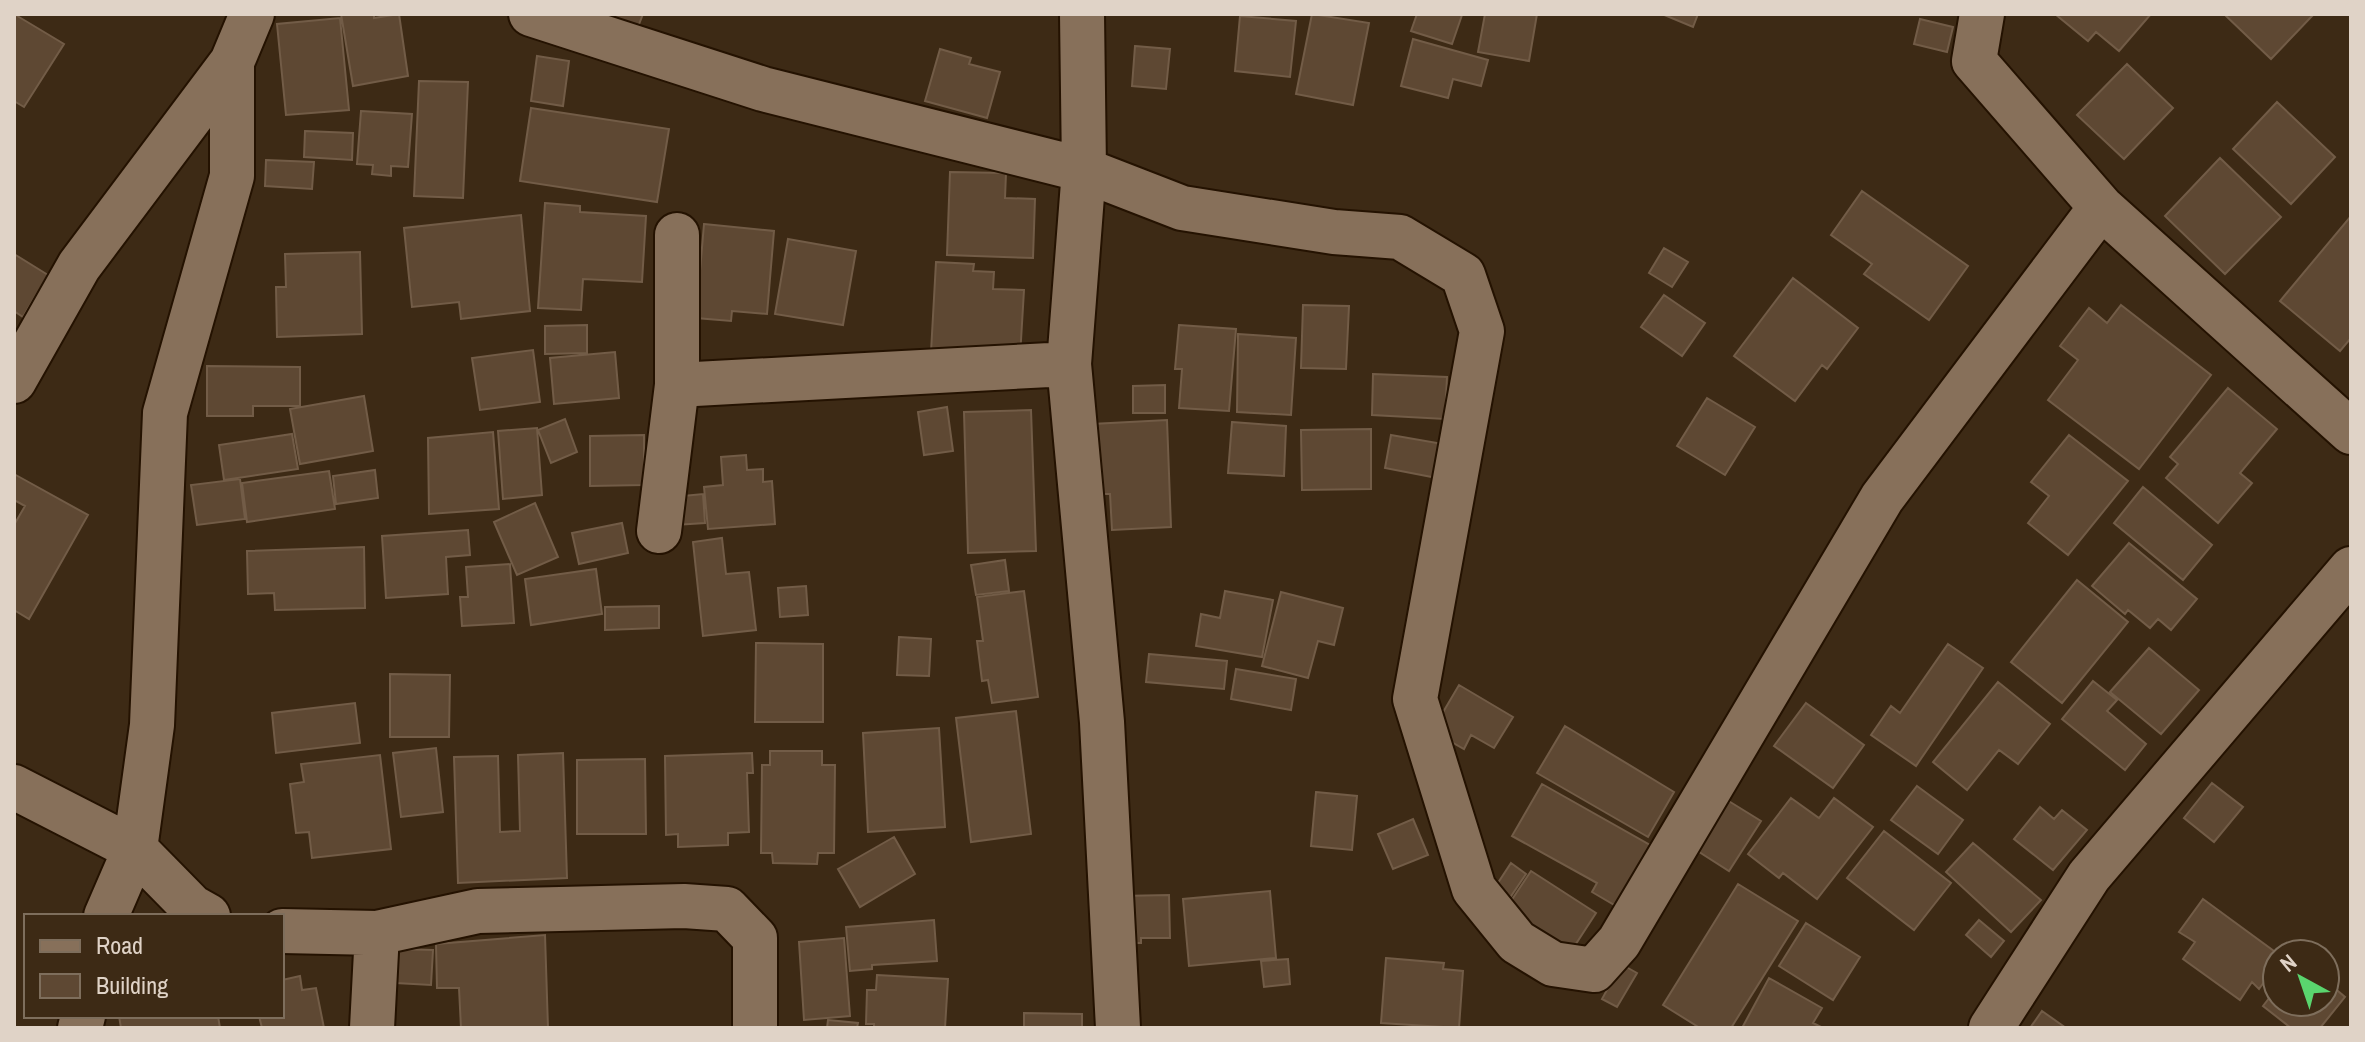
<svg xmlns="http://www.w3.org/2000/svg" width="2365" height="1042" font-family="'Archivo Narrow',sans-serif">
  <rect width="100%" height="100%" fill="#3d2a15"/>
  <path fill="#5e4833" stroke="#725c47" stroke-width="2" d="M14,14L64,44L24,107L14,101Z
    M341,14H374V18L399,14L408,76L353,86Z
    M566,14H643L634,37Z
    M1312,14L1369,23L1353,105L1296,94Z
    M1417,14L1462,15L1452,44L1411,31Z
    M1485,14H1537L1529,61L1478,52Z
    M1662,14H1698L1693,27Z
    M2055,14H2151L2119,51L2096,32L2088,41Z
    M2224,14H2314L2271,59Z
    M1240,16L1296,21L1290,77L1235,71Z
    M340,18L349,110L286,115L277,24Z
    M1920,19L1953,27L1947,52L1914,44Z
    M1413,39L1488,60L1481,86L1453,79L1448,98L1401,86Z
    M1135,46L1170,49L1166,89L1132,86Z
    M940,49L971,58L969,64L1000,72L987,118L925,101Z
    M537,56L569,61L563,106L531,101Z
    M2127,64L2173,108L2124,159L2077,115Z
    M419,81L468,82L463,198L414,196Z
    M2277,102L2335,157L2291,204L2233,149Z
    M531,108L669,129L657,202L520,181Z
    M361,111L412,114L408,167L391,166V176L372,174L373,165L357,164Z
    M305,131L353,133L352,160L304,157Z
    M2220,158L2281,217L2225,274L2165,216Z
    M266,160L314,162L312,189L265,186Z
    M950,172L1006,173L1005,198L1035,199L1033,258L947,255Z
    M1862,191L1968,266L1929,320L1864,274L1872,264L1831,235Z
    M545,203L580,206V212L646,216L642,282L583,279L581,310L538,308Z
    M521,215L530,311L461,319L459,302L412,307L404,228Z
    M2351,216V338L2340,351L2280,301Z
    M704,224L774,231L767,314L732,311L731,321L696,318Z
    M788,239L856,251L843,325L775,314Z
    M1664,248L1688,262L1672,287L1649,273Z
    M360,252L362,334L277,337L276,287H286L285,254Z
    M14,254L48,275L23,317L14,311Z
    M936,262L974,264L973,271L994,272L993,289L1024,290L1020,357L931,352Z
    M1793,278L1858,328L1827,369L1822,365L1795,401L1734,356Z
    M1664,295L1705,323L1682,356L1641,327Z
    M1303,305L1349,306L1346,369L1301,368Z
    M2121,305L2211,375L2139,469L2048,400L2078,360L2060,346L2089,308L2107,323Z
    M587,325V353L545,354V326Z
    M1179,325L1236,329L1229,411L1179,408L1182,369H1175Z
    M1238,334L1296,338L1291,415L1237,412Z
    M533,350L540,402L480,410L472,358Z
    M615,352L619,398L554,404L550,358Z
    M207,366L300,367V406H253V416H207Z
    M1373,374L1447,377L1445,419L1372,415Z
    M1165,385V413H1133V386Z
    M2228,388L2277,429L2240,473L2252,483L2218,523L2166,478L2178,464L2170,457Z
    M364,396L373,451L300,464L290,409Z
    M1707,398L1755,427L1725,475L1677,446Z
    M947,407L953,451L924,455L918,412Z
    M1031,410L1036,551L968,553L964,412Z
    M565,419L577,452L551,463L538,430Z
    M1167,420L1171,527L1112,530L1110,494H1095L1092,424Z
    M1232,422L1286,426L1284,476L1228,473Z
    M537,428L542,495L503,499L498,431Z
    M1371,429V489L1302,490L1301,430Z
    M493,432L499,509L429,514L428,438Z
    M292,434L298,469L224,480L219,445Z
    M644,435V485L590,486V436Z
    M1391,435L1443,444L1437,478L1385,468Z
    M2069,435L2128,481L2068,555L2028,523L2049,496L2031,482Z
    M746,455L747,470L763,469V482L772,481L775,524L708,529L704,487L723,485L721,457Z
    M375,470L378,498L336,504L333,476Z
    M329,471L335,509L247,522L242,483Z
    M14,474L88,515L29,619L14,610V525L25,506L14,500Z
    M240,479L245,519L197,525L191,485Z
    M2143,487L2212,545L2183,580L2114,523Z
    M703,494L705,523L675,525L673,497Z
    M535,503L558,557L517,575L494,522Z
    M622,523L628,553L579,564L572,533Z
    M468,530L470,555L446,557L448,594L386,598L382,536Z
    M722,538L726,574L749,572L756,630L703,636L693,542Z
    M2129,543L2197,599L2171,630L2158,619L2150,628L2128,610L2125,614L2092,586Z
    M364,547L365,608L275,610L274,593L248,594L247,551Z
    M1005,560L1009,591L976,595L971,565Z
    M510,564L514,623L462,626L460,597H468L466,567Z
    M596,569L602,614L531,625L525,579Z
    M2077,580L2128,622L2062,703L2011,662Z
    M806,586L808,615L780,617L778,588Z
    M1024,591L1038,697L992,703L988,680L982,681L977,641H983L977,597Z
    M1225,591L1273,600L1262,657L1196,646L1201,614L1220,618Z
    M1281,592L1343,608L1334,645L1318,641L1308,678L1262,666Z
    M659,606V628L605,630V607Z
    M899,637L931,639L929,676L897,675Z
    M756,643L823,644V722H755Z
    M1948,644L1983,668L1916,766L1871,735L1891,706L1900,713Z
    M2149,648L2199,690L2161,734L2110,692Z
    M1149,654L1227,661L1224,689L1146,682Z
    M1236,669L1296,679L1291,710L1231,699Z
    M390,674L450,675L449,737H390Z
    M2093,681L2117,700L2107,711L2146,744L2125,770L2062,719Z
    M1998,682L2050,724L2018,764L1999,750L1967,790L1933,762Z
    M1459,685L1513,717L1494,748L1471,735L1464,749L1432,731Z
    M355,703L360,743L276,753L272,713Z
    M1806,703L1864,745L1833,788L1774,746Z
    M1016,711L1031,834L971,842L956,718Z
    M1565,726L1674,792L1648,837L1537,773Z
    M939,728L945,827L868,832L863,733Z
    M436,748L443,812L401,817L393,753Z
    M770,751H822V765H835L834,853H818L817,864L773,863L772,853H761L762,765H770Z
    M563,753L567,878L458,883L454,757L498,756L500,832L520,831L518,755Z
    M752,753L753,773H747L749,832L728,833V845L678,847V834L666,835L665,756Z
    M380,755L391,849L312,858L309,832L296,833L290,784L304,782L301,764Z
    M645,759L646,834H577V760Z
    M2212,783L2243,807L2214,842L2184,818Z
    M1542,784L1657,849L1623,910L1592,892L1597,883L1512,836Z
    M1917,786L1963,820L1938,854L1891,820Z
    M1316,792L1357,796L1352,850L1311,846Z
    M1791,798L1819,818L1834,798L1873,827L1817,899L1783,873L1779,878L1748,854Z
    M1727,800L1761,821L1729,871L1696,850Z
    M2040,807L2054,819L2062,810L2087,830L2053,870L2014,839Z
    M1413,819L1428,855L1393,869L1378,834Z
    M1884,831L1951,883L1914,930L1847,878Z
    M894,837L915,874L860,907L838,869Z
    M1973,843L2041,900L2011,932L1946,872Z
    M1511,863L1526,874L1507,902L1492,892Z
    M1531,871L1596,913L1568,956L1503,913Z
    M1738,884L1798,921L1731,1028H1700L1663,1005Z
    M1270,891L1276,958L1189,966L1183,899Z
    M1169,895L1170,938H1141V943H1120V896Z
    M2203,899L2278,954L2277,964L2259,989L2252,982L2240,1000L2183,959L2195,942L2179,932Z
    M934,920L937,961L872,965V969L850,971L846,927Z
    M1979,920L2004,941L1991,957L1966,935Z
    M1806,923L1860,957L1833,1000L1779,966Z
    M545,935L548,1028H461L459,988H437L436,944Z
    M844,938L850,1016L804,1020L799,942Z
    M397,949L433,950L431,985L396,983Z
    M1386,958L1444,963L1443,969L1463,971L1459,1028L1381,1023Z
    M1288,959L1290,984L1264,987L1261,961Z
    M1621,964L1637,973L1617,1007L1602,999Z
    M877,975L948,979L945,1028H874V1024H866L867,990H876Z
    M300,976L302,990L316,988L324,1028H262L259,1016H282V980Z
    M1769,978L1822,1008L1813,1023L1823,1028H1742Z
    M2325,980L2345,997L2320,1028H2291L2263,1006L2277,988V1002H2325Z
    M2042,1011L2066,1028H2030Z
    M1024,1013L1082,1014V1028H1024Z
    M119,1016H218L220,1028H121Z
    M828,1020L858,1023L857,1028H827Z"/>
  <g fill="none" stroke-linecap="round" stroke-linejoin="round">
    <defs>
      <path id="street" d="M531,14L763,89L1084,170L1182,208L1334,232L1400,237L1463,275L1482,331L1415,699L1474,889L1517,942L1553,964L1594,970L1619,942L1882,498L2101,207
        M1082,14L1084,170L1069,364L1102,722L1118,1028
        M1982,14L1974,61L2101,207L2351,432
        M14,381L79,266L232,62L252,14
        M677,385L1069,364
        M659,531L677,385V235
        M14,787L135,849L192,907L208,916
        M106,916L135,849L152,725L165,413L232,176V62
        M282,931L377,933L478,911L684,906L727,909L755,938V1028
        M80,1028L83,1016
        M372,1028L377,933
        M1991,1028L2089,876L2351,569"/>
    </defs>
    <use href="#street" stroke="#241201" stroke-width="48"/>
    <use href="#street" stroke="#87705a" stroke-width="44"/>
  </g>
  <rect width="2365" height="1042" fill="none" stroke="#e0d3c7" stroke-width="32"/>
  <rect x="24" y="914" width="260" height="104" fill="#3d2a15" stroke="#7e6e5c" stroke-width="2"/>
  <rect x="40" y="940" width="40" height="12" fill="#87705a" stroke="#7e6e5c" stroke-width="2"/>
  <text x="96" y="954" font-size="24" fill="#e0d3c7">Road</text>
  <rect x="40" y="974" width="40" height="24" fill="#5e4833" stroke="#7e6e5c" stroke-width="2"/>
  <text x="96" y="994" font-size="24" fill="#e0d3c7">Building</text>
  <g transform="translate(2301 978) rotate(320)"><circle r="38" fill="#3d2a15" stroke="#7e6e5c" stroke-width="2"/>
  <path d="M0-6L14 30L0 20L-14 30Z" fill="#5ad56e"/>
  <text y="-12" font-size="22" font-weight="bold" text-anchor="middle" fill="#e0d3c7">N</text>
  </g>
</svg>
